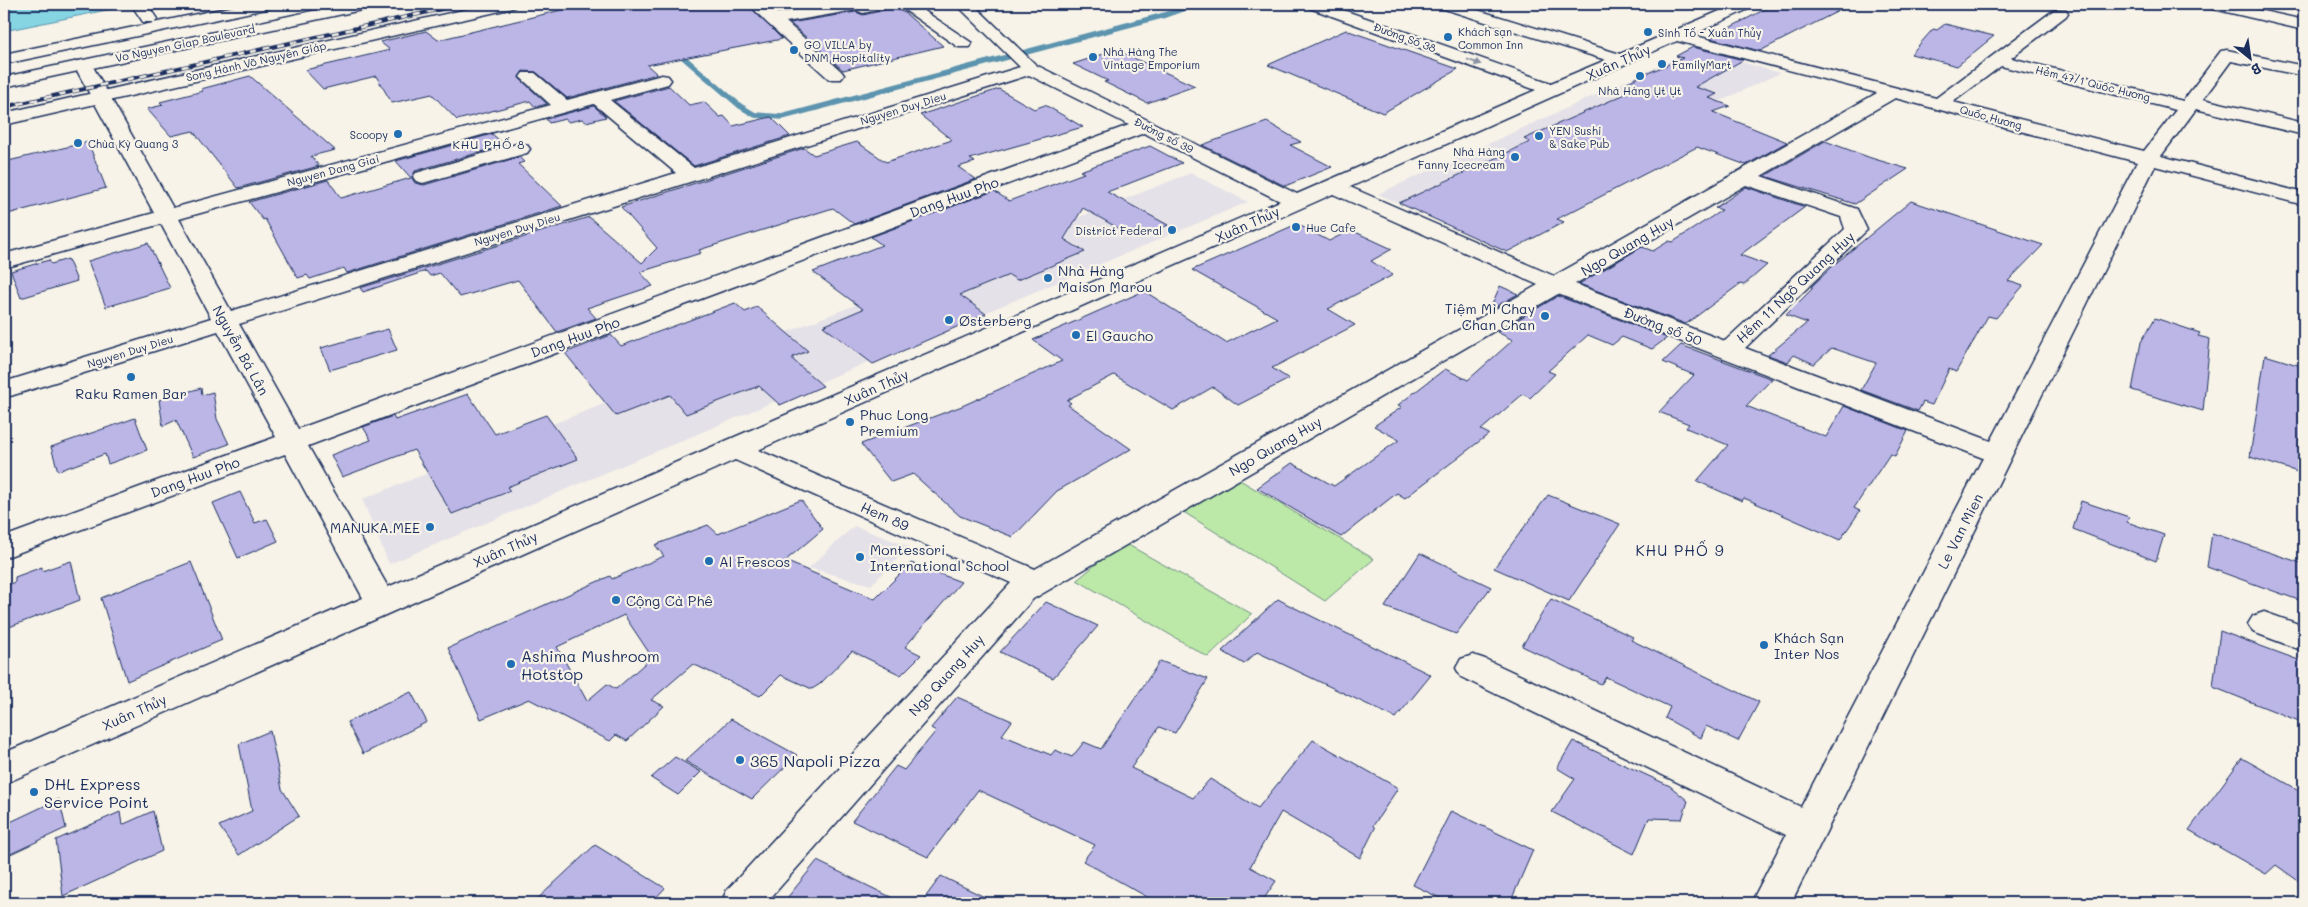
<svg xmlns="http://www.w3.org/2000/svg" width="2308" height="907" font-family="Mali,sans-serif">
  <rect width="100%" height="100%" fill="#f7f3e8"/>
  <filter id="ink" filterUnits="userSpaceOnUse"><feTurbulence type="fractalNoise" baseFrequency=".02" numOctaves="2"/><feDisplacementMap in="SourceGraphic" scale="10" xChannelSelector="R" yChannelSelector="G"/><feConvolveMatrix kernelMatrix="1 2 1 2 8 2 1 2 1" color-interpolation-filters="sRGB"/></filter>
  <g filter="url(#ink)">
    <path fill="#e5e1e8" d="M1696,49L1780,73L1453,227L1378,194Z
      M1191,173L1248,202L389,564L362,499Z
      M854,526L910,547L871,585L809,568Z"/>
    <path fill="#bce9a7" stroke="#6c8c82" d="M1233,476L1374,559L1325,601L1182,511Z
      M1123,542L1252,614L1208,657L1077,580Z"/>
    <path fill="#86d5e3" stroke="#5b93ae" d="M4,4H136L4,31Z"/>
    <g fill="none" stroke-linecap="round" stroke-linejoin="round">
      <path stroke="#5b93ae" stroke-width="5.5" d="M676,51L740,106L755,115L782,117L1165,15L1196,4"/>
    </g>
    <path fill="#bcb6e7" stroke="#1b2f5e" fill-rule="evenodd" d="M586,4H747L782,39L647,65L657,74L567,98L536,72L523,71L519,78L547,104L535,107L530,101L457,120L432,94L392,103L376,76L323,89L305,70L390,50L380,42L426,31L438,40Z
      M769,4H827L778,11Z
      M1775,4H1852L1760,51L1710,38Z
      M893,8L905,13L943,46L843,70L790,23L856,12L863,15Z
      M1945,24L1994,36L1957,66L1911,54L1933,29L1937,30Z
      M1346,30L1458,69L1383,113L1268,65Z
      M1693,47L1743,60L1695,87L1717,94L1709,98L1730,106L1713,112L1787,142L1746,165L1697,147L1557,219L1564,222L1507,252L1399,203L1530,142L1524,139L1641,87L1627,82L1683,58L1676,56Z
      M1116,50L1195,86L1147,103L1104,82L1108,81L1073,64Z
      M250,76L335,150L311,156L319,166L238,188L193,131L171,136L147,109L163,105L160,102L203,91L201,89Z
      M669,86L689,105L704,102L720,117L724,116L733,126L771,117L790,136L694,166L614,101Z
      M999,89L1034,109L1045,105L1083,127L970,159L975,162L958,167L976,179L854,224L833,208L699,250L701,253L640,272L653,286L587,308L596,318L557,332L518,280L460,297L440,273L430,276L426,271L363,292L360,288L589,217L642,263L657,248L621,207L804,148L814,155L857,142L886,162L952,140L920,115Z
      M594,106L606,117L586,122L582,119L569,122L565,119L549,123L546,119Z
      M1267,122L1301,142L1290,145L1332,167L1285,186L1202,145Z
      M492,134L505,145L415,171L412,178L415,183L424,185L519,157L524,162L518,164L562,206L347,273L344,268L310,279L307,275L298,278L265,219L263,220L249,202L328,180L341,198L411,178L396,161Z
      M1825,141L1871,158L1908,169L1855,204L1765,176Z
      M88,142L106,188L4,215V162Z
      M1150,146L1182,163L1107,192L1168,225L1137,239L1083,208L1064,239L1085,252L1017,280L1009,275L960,295L986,314L873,364L823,326L863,309L813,272L882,245L871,237L994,191L1009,201L1084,173L1080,171Z
      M1746,187L1805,207L1740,255L1767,265L1744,285L1740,284L1686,324L1579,284L1642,247L1653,251L1669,241L1673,242L1722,210L1715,208Z
      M1911,201L2043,245L2008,281L2023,286L1996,318L1988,316L1956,372L1949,369L1932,405L1923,402L1918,411L1861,390L1876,363L1832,348L1814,364L1794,355L1788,362L1768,355L1807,323L1786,315L1813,288L1811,287L1836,263Z
      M1297,224L1329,241L1351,230L1392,249L1371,261L1393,275L1328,309L1355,325L1272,368L1289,379L1238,405L1213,387L1173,410L1114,375L1067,400L1071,403L1068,405L1131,449L1057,491L1013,537L960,516L913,474L891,482L861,444L962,406L1062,361L1033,340L1144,291L1226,343L1277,318L1192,270Z
      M148,243L170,288L106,307L88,261Z
      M68,259L77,281L21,298L11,271L49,260L51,264Z
      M1500,286L1518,294L1491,309H1490Z
      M1558,296L1667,338L1652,349L1622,337L1612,345L1588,335L1548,371L1555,374L1530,398L1523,394L1481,430L1489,434L1405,498L1397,493L1341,537L1257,488L1292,463L1334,486L1399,440L1374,426L1402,407L1398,405L1445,369L1468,380L1513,340L1497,332Z
      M735,303L745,312L757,307L808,351L793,357V360L823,386L780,405L759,386L686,414L670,395L616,416L565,353L611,335L621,346Z
      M2155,318L2200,333L2198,336L2210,339L2203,411L2132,390L2141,342Z
      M388,329L397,350L330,370L321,348Z
      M1681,345L1772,379L1746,406L1826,437L1844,406L1908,431L1895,456L1890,454L1854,508L1860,511L1840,540L1744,498L1742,501L1697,481L1728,445L1686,428L1689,424L1659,412L1694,375L1663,362Z
      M2265,355L2304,367V474L2250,457Z
      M201,388L202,395L213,392L217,419L229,444L193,457L176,420L163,426L159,400Z
      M468,394L495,434L546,415L578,459L507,487L510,491L452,514L414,450L342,477L331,455L371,440L363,427L393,416L395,420Z
      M135,418L147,450L108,464L105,454L58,471L51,447Z
      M240,492L255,523L267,519L278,541L238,558L213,503Z
      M1548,495L1620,524L1569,601L1494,568Z
      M801,500L823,529L785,561L875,599L911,563L961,582L905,647L921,655L901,675L852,651L820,684L812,689L781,675L760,696L693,664L651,700L664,706L627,741L616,735L610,741L529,699L481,719L448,648L610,576L612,579L664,556L655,545L708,525L718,534ZM624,615L652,657L616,689L607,684L587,701L557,647Z
      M2081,501L2129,517L2127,522L2164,535L2156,561L2073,529Z
      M2212,533L2304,564V602L2207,567Z
      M1420,553L1491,587L1456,634L1385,607Z
      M71,561L80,600L4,629V586L15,582V577L42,567V571Z
      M191,562L222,640L127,681L101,598Z
      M1278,599L1287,604L1431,675L1396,718L1257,652L1244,664L1222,651Z
      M1551,599L1633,637L1631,640L1759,702L1738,741L1706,726L1701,738L1665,718L1670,707L1606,677L1601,684L1522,646Z
      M1046,602L1098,626L1053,678L1000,652Z
      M2220,631L2304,662V723L2213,687Z
      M1160,661L1208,679L1175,733L1159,727L1131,768L1193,798L1210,779L1258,808L1313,740L1398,788L1373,826L1375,828L1360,858L1281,812L1250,867L1276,881L1261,903H1158L1083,861L1095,845L978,790L928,857L852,821L896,766L904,770L936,731L931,728L957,697L1012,721L1002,735L1051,755L1055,750L1072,757L1084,742L1101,749Z
      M411,692L427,722L363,754L347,722Z
      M731,719L797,755L752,799L685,761Z
      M270,731L282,789L299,816L239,855L219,826L252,811L239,744Z
      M1573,741L1670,786L1688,801L1682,819L1649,818L1634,854L1552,812L1575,779L1557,768Z
      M675,757L701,772L678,795L651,778Z
      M2242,758L2304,793V885L2276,865L2266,874L2189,830Z
      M59,799L66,828L4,857V825Z
      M153,811L162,851L63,896L56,840L120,812L122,825Z
      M1451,811L1533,850L1510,903H1450L1413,885Z
      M595,845L665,888L651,903H533Z
      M817,861L903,903H783Z
      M941,876L997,903H921Z"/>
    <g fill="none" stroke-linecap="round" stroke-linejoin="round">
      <defs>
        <path id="minor" d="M131,4H147L157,19L155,22H143Z
          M749,4H766L777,13L838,4H894L891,7L863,13L856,10L786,22L841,71L844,75L841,79H829L766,22Z
          M896,4H914L972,43L970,47H958Z
          M956,4H973L1036,65L1297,194L1536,90L1307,7L1304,4H1326L1551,83L1606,60L1438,7L1435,4H1458L1620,54L1736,4H1756L1753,7L1692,35L1936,98L2054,10H2066L2068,13L2066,16L2011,58L2183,101L2221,51L2227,50L2304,66V76L2231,61L2203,99L2304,123V135L2196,109L2161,156L2304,193V205L2155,166L1791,903H1751L1786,835L1461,677L1456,668L1461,659L1473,655L1485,659L1801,807L1983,458L1558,294L1033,599L766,903H721L727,890L1011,583L735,460L4,784V753L363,598L285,454L4,558V537L276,437L218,331L4,398V382L211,318L161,224L4,268V254L154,213L74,65L77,61H89L92,65L173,208L551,105L520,77L523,73H535L567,100L662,75L668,76L671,80L668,84L610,100L694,168L1020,67ZM1677,41L1877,93L1554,276L1350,187ZM2001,66L2176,110L2144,151L1953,102ZM1029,75L1129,125L298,429L239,324ZM1895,98L2137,162L1991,441L1745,348L1867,230L1857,209L1761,176ZM594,104L676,173L231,311L179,219ZM1144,133L1280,201L388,587L308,446ZM1746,185L1841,217L1845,229L1725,341L1575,284ZM1333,194L1538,285L1035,569L758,450Z
          M1037,4H1062L1059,7H1040Z
          M2202,4H2230L2304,20V30L2205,7Z
          M520,143L527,145L530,149L527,153L423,183L416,181L413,177L416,173Z
          M2264,612L2304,626V651L2253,632L2248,624L2253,616Z"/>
        <path id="major" d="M490,4H517L514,7L509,9L4,125V113Z"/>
        <path id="highway" d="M245,4H274L271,7L266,9L4,64V54Z
          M345,4H374L371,7L366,9L4,87V77Z"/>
      </defs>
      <use href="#minor" stroke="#1b2f5e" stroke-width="3"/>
      <use href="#major" stroke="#1b2f5e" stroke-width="3"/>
      <use href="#highway" stroke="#1b2f5e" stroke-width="3"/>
      <use href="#minor" fill="#f7f3e8" fill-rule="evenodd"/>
      <use href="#major" fill="#f7f3e8" fill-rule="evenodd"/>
      <use href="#highway" fill="#f7f3e8" fill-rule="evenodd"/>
      <defs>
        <path id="rail" d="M4,107L464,4"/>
      </defs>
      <use href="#rail" stroke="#1b2f5e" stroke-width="4"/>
      <use href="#rail" stroke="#f7f3e8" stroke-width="2.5" stroke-dasharray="7" stroke-linecap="butt"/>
    </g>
    <defs><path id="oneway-solid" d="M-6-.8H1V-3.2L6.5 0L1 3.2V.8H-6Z" transform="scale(1.25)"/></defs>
    <use fill="#8991a3" href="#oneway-solid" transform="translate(1474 62) rotate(20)"/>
  </g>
  <g fill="#1f6fb2" stroke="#f7f3e8" stroke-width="2">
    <circle cx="1648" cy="32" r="5"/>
    <circle cx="1448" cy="37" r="5"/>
    <circle cx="794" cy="50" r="5"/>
    <circle cx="1093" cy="57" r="5"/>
    <circle cx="1662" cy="64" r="5"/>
    <circle cx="1640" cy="76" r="5"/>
    <circle cx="398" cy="134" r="5"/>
    <circle cx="1539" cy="136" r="5"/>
    <circle cx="78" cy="143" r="5"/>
    <circle cx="1515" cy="157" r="5"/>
    <circle cx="1296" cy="227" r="5"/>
    <circle cx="1172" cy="230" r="5"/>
    <circle cx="1048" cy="278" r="5"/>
    <circle cx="1545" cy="316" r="5"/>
    <circle cx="949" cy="320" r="5"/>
    <circle cx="1076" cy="335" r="5"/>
    <circle cx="131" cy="377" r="5"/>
    <circle cx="850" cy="422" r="5"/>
    <circle cx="430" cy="527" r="5"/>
    <circle cx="860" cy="557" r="5"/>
    <circle cx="709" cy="561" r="5"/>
    <circle cx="616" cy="600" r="5"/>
    <circle cx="1764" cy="645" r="5"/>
    <circle cx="511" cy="664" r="5"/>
    <circle cx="740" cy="760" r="5"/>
    <circle cx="34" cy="792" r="5"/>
  </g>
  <g text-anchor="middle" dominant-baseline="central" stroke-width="4.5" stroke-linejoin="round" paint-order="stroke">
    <g font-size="11" fill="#1b2f5e" stroke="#f7f3e8" text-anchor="start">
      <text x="1458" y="31">Khách sạn<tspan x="1458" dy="13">Common Inn</tspan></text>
      <text x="1658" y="32">Sinh Tố - Xuân Thủy</text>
      <text x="804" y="44">GO VILLA by<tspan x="804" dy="13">DNM Hospitality</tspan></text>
      <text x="1103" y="51">Nhà Hàng The<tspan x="1103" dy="13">Vintage Emporium</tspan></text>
      <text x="1672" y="64">FamilyMart</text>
      <text x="1640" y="90" text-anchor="middle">Nhà Hàng Ụt Ụt</text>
      <text x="1549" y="130">YEN Sushi<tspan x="1549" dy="13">&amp; Sake Pub</tspan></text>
      <text x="388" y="134" text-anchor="end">Scoopy</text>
      <text x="88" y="143">Chùa Kỳ Quang 3</text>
      <text x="1505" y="151" text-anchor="end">Nhà Hàng<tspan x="1505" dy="13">Fanny Icecream</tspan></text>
      <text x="1306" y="227">Hue Cafe</text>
      <text x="1162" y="230" text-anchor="end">District Federal</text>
    </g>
    <g font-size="11" fill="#1b2f5e" stroke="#f7f3e8">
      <text transform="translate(1405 37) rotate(20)">Đường Số 38</text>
      <text transform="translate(185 43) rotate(-12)">Vo Nguyen Giap Boulevard</text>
      <text transform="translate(256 61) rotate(-13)">Song Hành Võ Nguyên Giáp</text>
      <text transform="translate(2093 83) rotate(14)">Hẻm 47/1 Quốc Hương</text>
      <text transform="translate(903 108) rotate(-17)">Nguyen Duy Dieu</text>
      <text transform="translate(1991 117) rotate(15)">Quốc Hương</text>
      <text transform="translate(1164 135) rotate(27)">Đường số 39</text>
      <text transform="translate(333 170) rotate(-15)">Nguyen Dang Giai</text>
      <text transform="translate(517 229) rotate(-17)">Nguyen Duy Dieu</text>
      <text transform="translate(130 351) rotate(-17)">Nguyen Duy Dieu</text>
    </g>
    <g font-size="12" letter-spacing="1" fill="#1b2f5e" stroke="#f7f3e8">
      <text x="489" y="144">KHU PHỐ 8</text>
    </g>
    <g font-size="14" fill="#1b2f5e" stroke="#f7f3e8">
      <text transform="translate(1618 62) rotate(-24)">Xuân Thủy</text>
      <text transform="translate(954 197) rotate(-20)">Dang Huu Pho</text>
      <text transform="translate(1247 224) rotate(-24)">Xuân Thủy</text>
      <text transform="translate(1627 246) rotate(-30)">Ngo Quang Huy</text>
      <text transform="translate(1795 287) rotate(-43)">Hẻm 11 Ngô Quang Huy</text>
      <text transform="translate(1663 326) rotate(21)">Đường số 50</text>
      <text transform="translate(575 337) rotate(-20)">Dang Huu Pho</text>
      <text transform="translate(241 350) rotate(61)">Nguyễn Bá Lân</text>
      <text transform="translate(876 387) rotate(-24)">Xuân Thủy</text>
      <text transform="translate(1275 446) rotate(-30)">Ngo Quang Huy</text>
      <text transform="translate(195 477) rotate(-20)">Dang Huu Pho</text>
      <text transform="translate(885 516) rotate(24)">Hem 89</text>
      <text transform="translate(1960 531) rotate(-63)">Le Van Mien</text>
      <text transform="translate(505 549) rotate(-24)">Xuân Thủy</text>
      <text transform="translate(946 675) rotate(-48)">Ngo Quang Huy</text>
      <text transform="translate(134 712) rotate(-24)">Xuân Thủy</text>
    </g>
    <g font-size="14" fill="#1b2f5e" stroke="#f7f3e8" text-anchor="start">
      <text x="1058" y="270">Nhà Hàng<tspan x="1058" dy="16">Maison Marou</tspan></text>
      <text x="1535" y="308" text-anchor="end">Tiệm Mì Chay<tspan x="1535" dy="16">Chan Chan</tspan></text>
      <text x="959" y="320">Østerberg</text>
      <text x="1086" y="335">El Gaucho</text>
      <text x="131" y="393" text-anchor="middle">Raku Ramen Bar</text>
      <text x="860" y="414">Phuc Long<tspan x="860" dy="16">Premium</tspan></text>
      <text x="420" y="527" text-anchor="end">MANUKA.MEE</text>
      <text x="870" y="549">Montessori<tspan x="870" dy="16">International School</tspan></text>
      <text x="719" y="561">Al Frescos</text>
      <text x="626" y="600">Cộng Cà Phê</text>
      <text x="1774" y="637">Khách Sạn<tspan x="1774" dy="16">Inter Nos</tspan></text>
    </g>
    <g font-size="15" letter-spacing="1" fill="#1b2f5e" stroke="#f7f3e8">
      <text x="1680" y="550">KHU PHỐ 9</text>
    </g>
    <g font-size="16" fill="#1b2f5e" stroke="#f7f3e8" text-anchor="start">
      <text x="521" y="655">Ashima Mushroom<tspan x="521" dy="18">Hotstop</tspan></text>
      <text x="750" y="760">365 Napoli Pizza</text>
      <text x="44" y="783">DHL Express<tspan x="44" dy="18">Service Point</tspan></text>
    </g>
  </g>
  <rect width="2308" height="907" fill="none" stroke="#f7f3e8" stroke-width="20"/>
  <rect x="10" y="10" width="2288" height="887" fill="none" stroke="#1b2f5e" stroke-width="2" filter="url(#ink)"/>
  <g transform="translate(2250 58) rotate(150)" stroke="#f7f3e8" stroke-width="4" paint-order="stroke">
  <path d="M0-4L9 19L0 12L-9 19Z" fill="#1b2f5e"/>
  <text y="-8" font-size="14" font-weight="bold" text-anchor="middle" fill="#1b2f5e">B</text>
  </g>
</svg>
